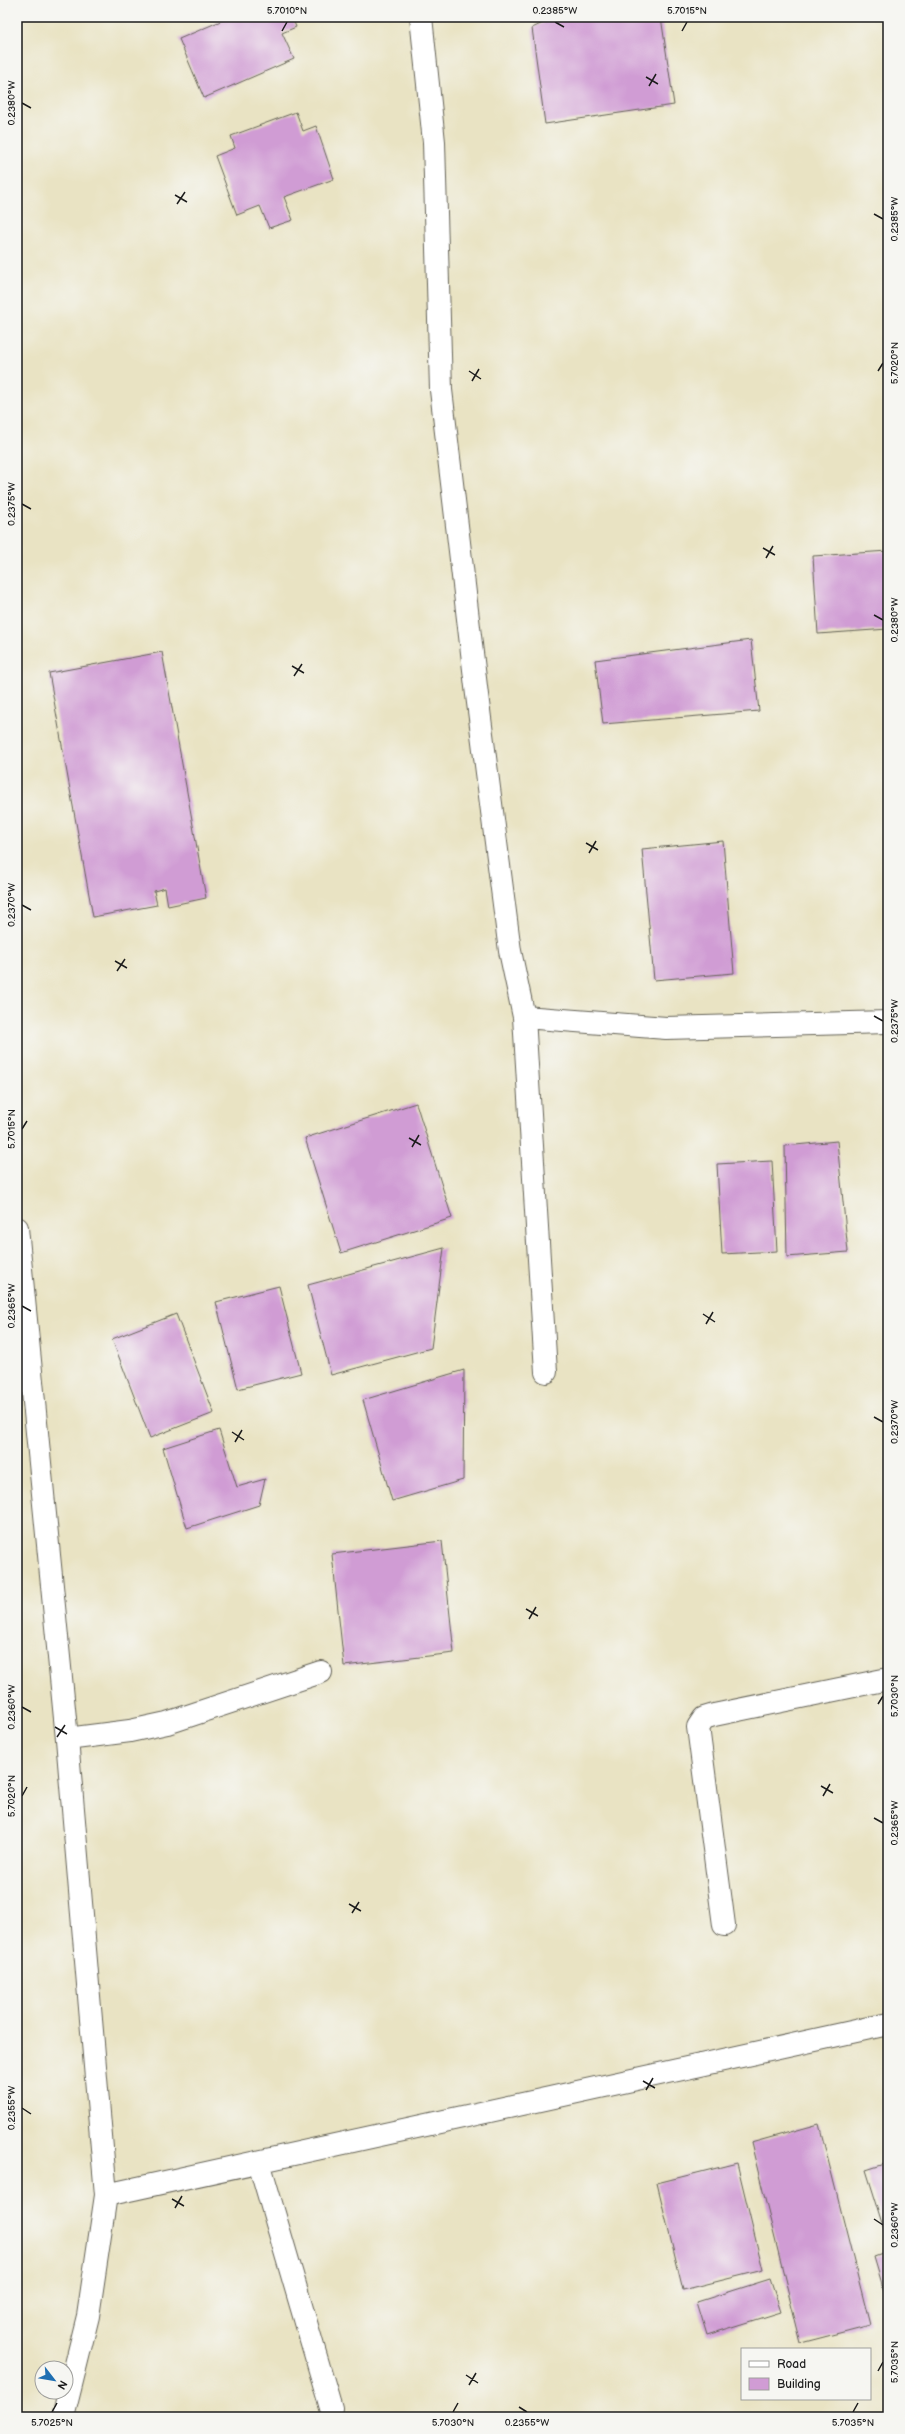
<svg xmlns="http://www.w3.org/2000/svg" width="905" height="2434" font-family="'Balsamiq Sans',sans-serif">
  <rect width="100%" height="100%" fill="#f6f6f2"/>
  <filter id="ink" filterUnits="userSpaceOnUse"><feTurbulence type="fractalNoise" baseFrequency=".025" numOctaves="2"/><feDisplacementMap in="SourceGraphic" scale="8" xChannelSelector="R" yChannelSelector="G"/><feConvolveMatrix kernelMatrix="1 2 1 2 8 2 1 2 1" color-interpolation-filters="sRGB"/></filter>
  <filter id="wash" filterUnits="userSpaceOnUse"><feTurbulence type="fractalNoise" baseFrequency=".012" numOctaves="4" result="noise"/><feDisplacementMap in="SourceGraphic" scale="16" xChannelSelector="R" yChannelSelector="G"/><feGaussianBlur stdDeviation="0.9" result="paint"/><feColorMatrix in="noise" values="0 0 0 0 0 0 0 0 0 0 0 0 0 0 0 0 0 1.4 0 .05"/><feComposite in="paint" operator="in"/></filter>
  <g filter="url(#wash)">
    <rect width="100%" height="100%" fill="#e9e3c3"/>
    <g id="blocks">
      <path fill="#d09cd4" d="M230,17H292L296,27L282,33L294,59L204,98L179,39Z
        M556,17H661L674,105L545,124L532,28Z
        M296,112L303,131L316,126L334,179L284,197L293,220L269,228L260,206L237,215L215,156L235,148L231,136Z
        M888,551V629L818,634L813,556Z
        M751,640L759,711L603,724L595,660Z
        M162,652L206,898L168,906L165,888L154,891L157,905L93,917L49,673Z
        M723,841L734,973L654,980L642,849Z
        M416,1103L452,1218L341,1253L305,1138Z
        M837,1141L848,1252L787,1257L785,1146Z
        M772,1161L777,1251L722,1254L717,1164Z
        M444,1248L431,1348L331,1375L308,1285Z
        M279,1286L301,1373L238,1389L216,1302Z
        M176,1314L214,1413L150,1438L112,1339Z
        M464,1370L463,1480L392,1501L363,1400Z
        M219,1430L237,1487L265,1479L259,1505L187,1528L163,1448Z
        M442,1541L454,1653L344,1666L332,1554Z
        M819,2124L870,2325L801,2343L751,2143Z
        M737,2163L763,2270L683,2290L657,2183Z
        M888,2163V2240L866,2170Z
        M888,2252V2304L874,2257Z
        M770,2279L781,2312L707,2335L697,2302Z"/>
    </g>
  </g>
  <g filter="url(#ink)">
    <use href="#blocks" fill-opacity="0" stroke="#646256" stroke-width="1"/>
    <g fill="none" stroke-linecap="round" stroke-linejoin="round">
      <defs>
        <path id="minor" d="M421,17L434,142L441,390L477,695L510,951L524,1017L546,1372
          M524,1017L666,1028L888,1022
          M17,1228L67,1739L106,2195L88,2316L63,2417
          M67,1739L130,1731L167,1723L321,1672
          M724,1925L698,1727L704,1718L714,1715L888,1679
          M259,2162L331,2408
          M106,2195L888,2024"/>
      </defs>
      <use href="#minor" stroke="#646256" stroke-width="24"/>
      <use href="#minor" stroke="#fff" stroke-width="22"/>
    </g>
  </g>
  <path fill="none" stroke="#1c1c1c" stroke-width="1.5" d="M555,22L564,27M282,31L287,22M682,31L687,22M646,77L658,84M649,86L656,74M22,103L31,108M175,195L187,202M177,204L185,192M874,214L883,219M469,371L481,379M878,371L883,363M472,381L479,369M22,504L31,509M763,548L775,555M766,558L773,546M874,615L883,620M292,666L304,673M294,676L302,664M586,843L598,850M589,853L596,841M22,905L31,910M115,961L127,968M117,971L125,959M874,1016L883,1021M22,1129L27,1121M409,1138L421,1145M412,1147L419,1135M22,1306L31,1311M703,1314L715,1322M706,1324L713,1312M874,1417L883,1422M232,1432L244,1440M235,1442L242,1430M526,1609L538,1616M529,1619L536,1607M878,1704L883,1696M22,1707L31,1712M55,1727L67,1734M57,1737L65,1725M821,1786L833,1793M22,1796L27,1787M823,1796L830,1784M874,1818L883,1823M349,1904L361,1911M352,1913L359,1902M643,2081L655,2088M646,2090L653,2078M22,2108L31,2114M172,2199L184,2206M175,2208L182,2196M874,2219L883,2225M878,2371L883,2362M466,2375L478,2383M469,2385L476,2373M519,2407L527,2412M52,2412L57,2403M453,2412L458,2403M853,2412L858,2403"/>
  <rect width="905" height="2434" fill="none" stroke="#f6f6f2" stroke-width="44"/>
  <rect x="741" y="2348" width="130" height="52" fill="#f6f6f2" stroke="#9f9f9c"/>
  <rect x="749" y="2361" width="20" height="6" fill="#ffffff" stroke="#9f9f9c"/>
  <text x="777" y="2368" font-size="12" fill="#1c1c1c">Road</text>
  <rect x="749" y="2378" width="20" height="12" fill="#d09cd4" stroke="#9f9f9c"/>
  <text x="777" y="2388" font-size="12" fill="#1c1c1c">Building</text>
  <g transform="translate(54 2380) rotate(121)"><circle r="19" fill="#f6f6f2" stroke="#9f9f9c"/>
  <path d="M0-3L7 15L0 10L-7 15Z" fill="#1f6fb2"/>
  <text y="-6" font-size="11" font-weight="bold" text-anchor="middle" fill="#1c1c1c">N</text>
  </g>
  <rect x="22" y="22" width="861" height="2390" fill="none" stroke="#1c1c1c" stroke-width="1.5"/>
  <g font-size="10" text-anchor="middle" fill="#1c1c1c">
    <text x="287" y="14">5.7010°N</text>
    <text x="555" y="14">0.2385°W</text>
    <text x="687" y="14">5.7015°N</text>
    <text transform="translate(11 103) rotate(-90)" y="4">0.2380°W</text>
    <text transform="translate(894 219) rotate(-90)" y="4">0.2385°W</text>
    <text transform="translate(894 363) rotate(-90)" y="4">5.7020°N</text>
    <text transform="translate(11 504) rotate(-90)" y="4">0.2375°W</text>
    <text transform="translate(894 620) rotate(-90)" y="4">0.2380°W</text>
    <text transform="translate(11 905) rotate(-90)" y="4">0.2370°W</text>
    <text transform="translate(894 1021) rotate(-90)" y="4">0.2375°W</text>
    <text transform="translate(11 1129) rotate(-90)" y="4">5.7015°N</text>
    <text transform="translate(11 1306) rotate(-90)" y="4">0.2365°W</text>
    <text transform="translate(894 1422) rotate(-90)" y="4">0.2370°W</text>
    <text transform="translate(894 1696) rotate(-90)" y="4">5.7030°N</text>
    <text transform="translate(11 1707) rotate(-90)" y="4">0.2360°W</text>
    <text transform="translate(11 1796) rotate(-90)" y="4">5.7020°N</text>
    <text transform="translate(894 1823) rotate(-90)" y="4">0.2365°W</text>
    <text transform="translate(11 2108) rotate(-90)" y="4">0.2355°W</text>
    <text transform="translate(894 2225) rotate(-90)" y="4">0.2360°W</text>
    <text transform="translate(894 2362) rotate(-90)" y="4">5.7035°N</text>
    <text x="52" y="2426">5.7025°N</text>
    <text x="453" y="2426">5.7030°N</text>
    <text x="527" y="2426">0.2355°W</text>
    <text x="853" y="2426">5.7035°N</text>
  </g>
</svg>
